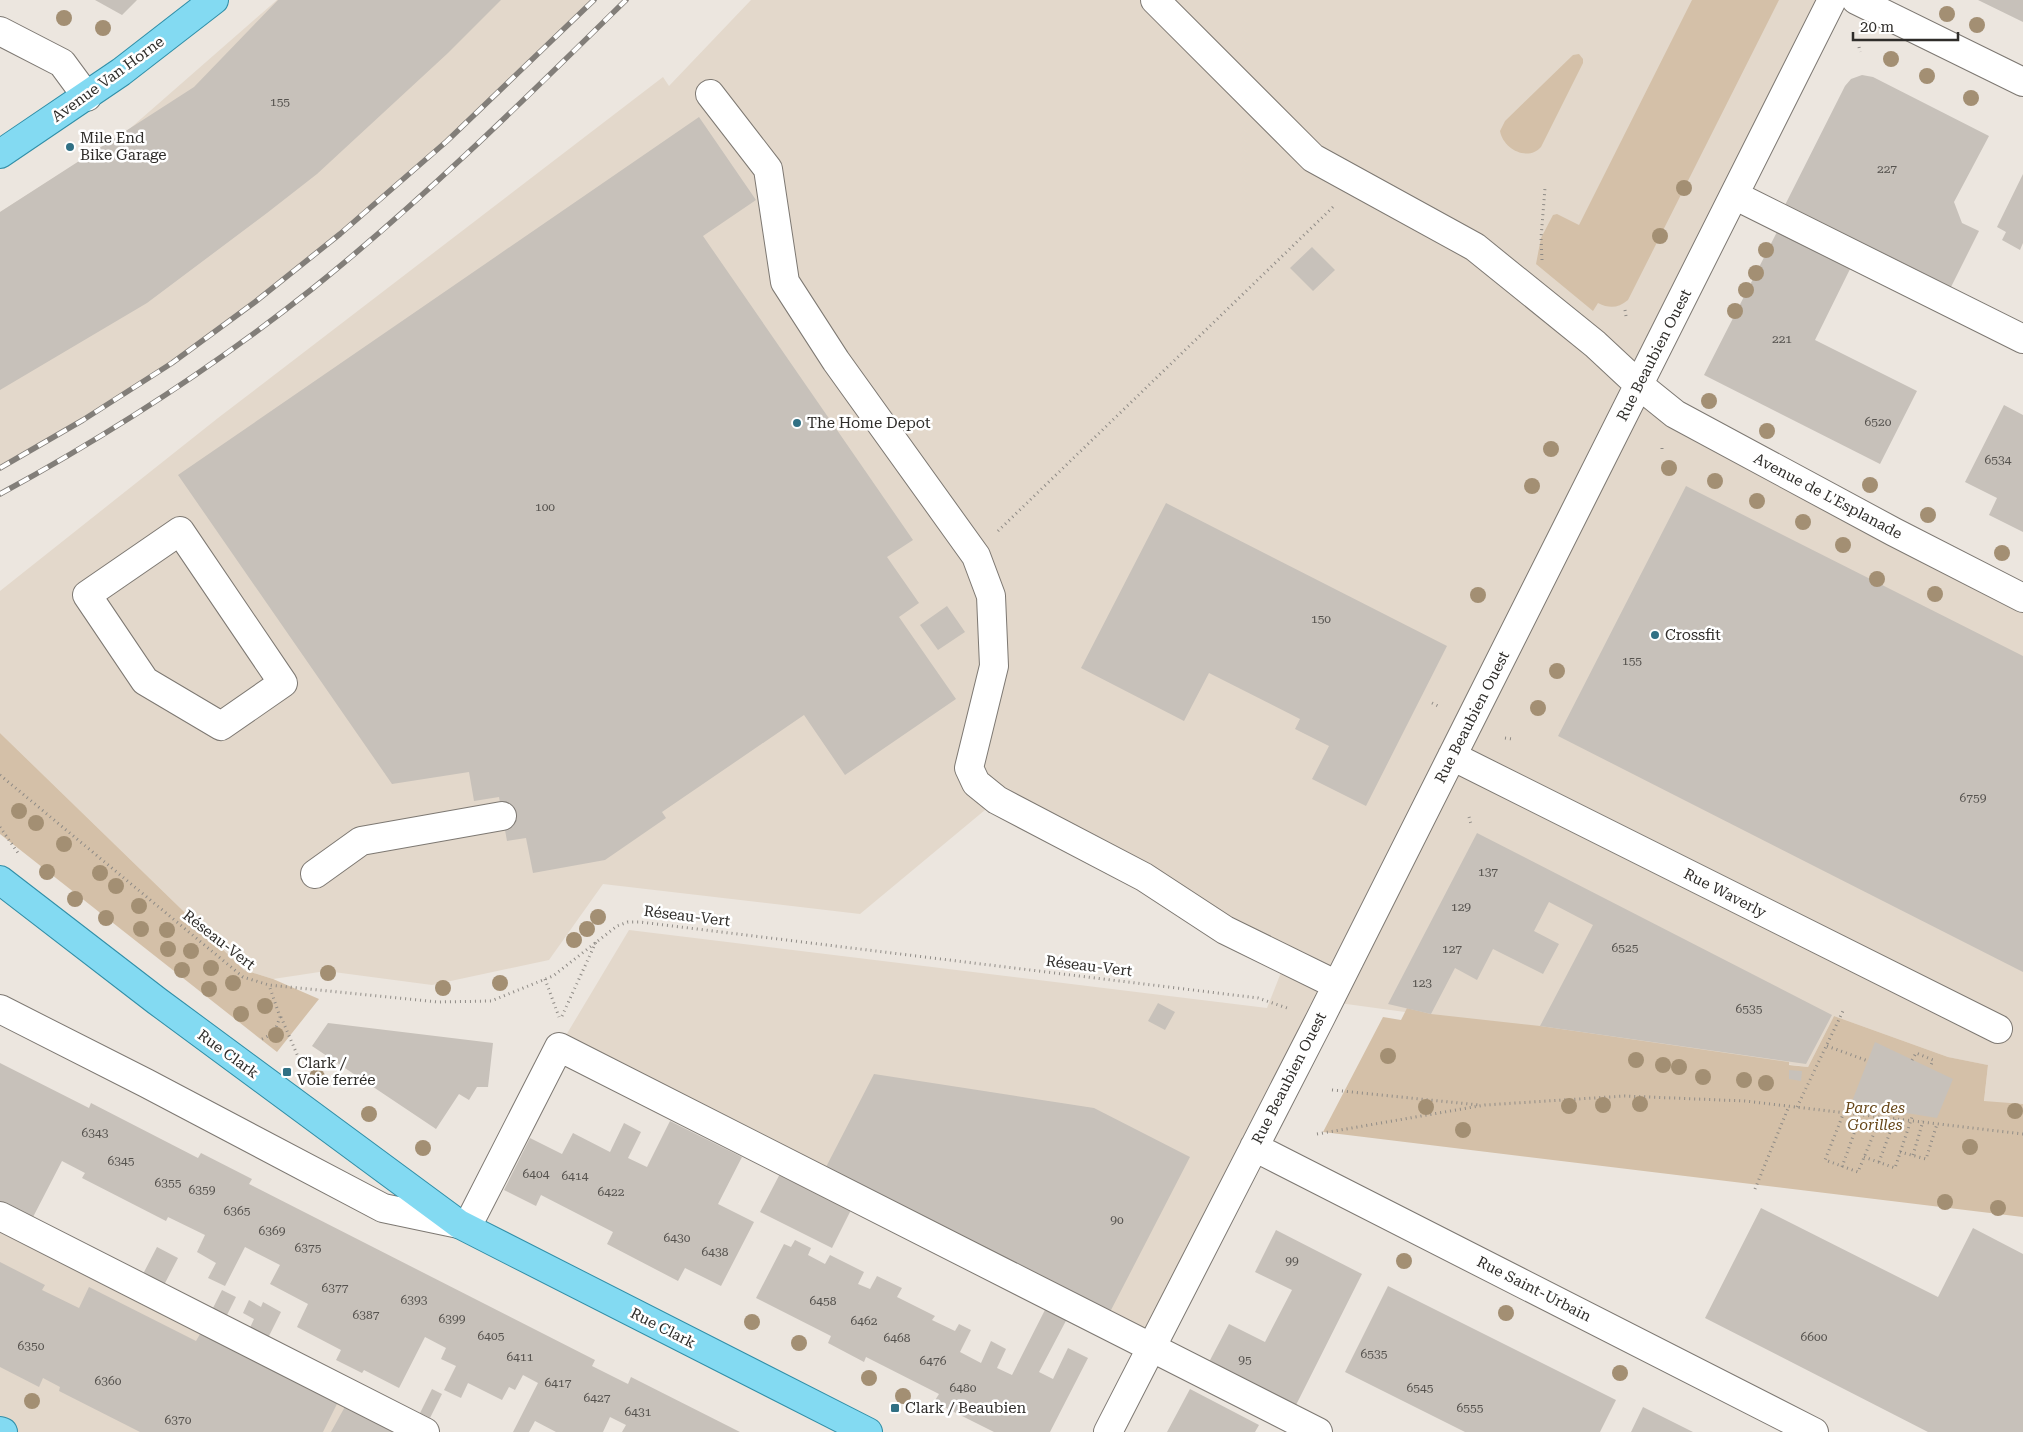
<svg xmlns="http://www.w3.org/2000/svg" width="2023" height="1432" font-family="'Roboto Serif',serif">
  <rect width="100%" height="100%" fill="#ece6df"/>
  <path fill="#e3d8cb" d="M277,0H594L447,141L340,234L255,302L172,363L83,420L0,468V212L126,132Z
    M751,0H1832L1639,384L2023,589V1105L1984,1102L1988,1065L1948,1057L1834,1016L1808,1067L1339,1003L1151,1348L559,1047L629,930L1267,1008L1282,970L997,800L860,914L603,884L549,960L432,985L326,971L273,979L244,970L0,733V591L218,418L663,77L669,86Z
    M0,1222L419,1432H0Z"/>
  <path fill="#d4c0a8" d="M1692,0H1779L1628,300C1618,308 1610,309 1598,303L1593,311L1536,264L1541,238L1553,215L1557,214L1579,225Z
    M1579,54L1583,59V63L1541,147C1528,162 1503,149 1500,131L1505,121L1573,55Z
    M0,733L244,970L273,979L319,999L277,1052L0,834Z
    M1407,1008L1431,1014L1540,1026L1789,1062V1065L1808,1067L1834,1016L1948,1057L1988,1065L1984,1101L2023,1104V1217L1323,1132L1383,1017L1401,1020Z"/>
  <path fill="#c7c1ba" d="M95,0H137L122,15Z
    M278,0H501L448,53L317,174L267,213L147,303L0,390V212L194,87Z
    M1978,0H2023V22Z
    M1862,75L1873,77L1989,136L1954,202L1962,223L1979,231L1949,291L1784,207L1845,86L1851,79Z
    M699,117L756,200L703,236L913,540L887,557L919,603L899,617L956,699L845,775L804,715L662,812L666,818L605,860L533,873L526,838L507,841L499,797L474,801L469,772L392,784L178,475Z
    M2023,174V243L2020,250L2002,240L2006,232L1997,227Z
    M1779,228L1852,265L1815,340L1917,391L1880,464L1704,375Z
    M1312,247L1335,270L1313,291L1290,268Z
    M2004,405L2023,415V532L1989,515L1997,498L1965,482Z
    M1686,486L2023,656V972L1558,736Z
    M1166,503L1447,646L1366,806L1312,779L1329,746L1295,729L1300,719L1209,673L1184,721L1081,668Z
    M947,606L965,632L938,650L920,625Z
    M1477,833L1832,1015L1806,1064L1540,1026L1593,925L1549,902L1534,931L1559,944L1543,974L1493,949L1477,980L1455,968L1431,1014L1388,1004Z
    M1158,1003L1175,1012L1165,1030L1148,1021Z
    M328,1023L493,1043L488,1087H477L469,1100L459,1094L436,1129L312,1046Z
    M1875,1042L1953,1079L1937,1118L1851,1104Z
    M0,1063L89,1108L91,1103L198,1158L201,1153L252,1179L249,1184L595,1360L592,1366L628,1384L631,1377L740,1432H622L626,1425L610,1417L603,1432H556L535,1421L529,1432H513L538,1383L523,1375L515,1390L509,1387L502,1400L468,1383L461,1398L444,1390L456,1366L441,1359L446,1348L425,1337L399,1388L364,1370L362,1373L336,1360L341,1350L297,1327L308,1304L270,1284L280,1265L245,1247L225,1286L208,1278L216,1263L197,1252L205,1235L168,1217L166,1221L82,1178L85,1173L62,1161L32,1219L0,1202Z
    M1789,1070L1802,1071L1801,1081L1789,1079Z
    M874,1074L1094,1108L1190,1157L1110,1312L825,1169Z
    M670,1121L742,1157L718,1204L754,1222L721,1286L685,1268L678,1281L607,1244L613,1232L541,1195L536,1206L504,1190L530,1138L562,1154L573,1133L610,1152L624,1123L641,1132L628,1158L647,1167Z
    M782,1170L853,1206L832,1248L760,1212Z
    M1761,1208L1938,1297L1973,1228L2023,1254V1432H1928L1705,1318Z
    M1276,1230L1362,1274L1295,1407L1208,1364L1229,1324L1265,1342L1292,1290L1255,1272Z
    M795,1240L811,1248L808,1255L825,1264L830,1255L864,1272L858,1284L870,1289L877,1276L902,1288L897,1297L935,1316L932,1320L955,1331L959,1324L971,1330L960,1352L981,1363L991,1341L1006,1349L997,1368L1012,1375L1048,1304L1069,1315L1039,1372L1053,1379L1068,1348L1088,1358L1050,1432H994L934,1402L939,1394L866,1357L864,1362L828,1343L831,1336L756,1298L784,1244L791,1247Z
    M157,1247L178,1258L164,1285L143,1274Z
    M0,1262L45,1285L42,1290L79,1308L89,1287L196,1341L203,1329L338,1402L323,1432H140L59,1391L60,1387L43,1378L39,1387L0,1367Z
    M1388,1286L1616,1400L1600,1432H1465L1345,1372Z
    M222,1290L236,1297L226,1317L212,1310Z
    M249,1300L261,1307L263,1302L281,1312L266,1342L248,1332L254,1319L243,1313Z
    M432,1389L442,1394L430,1418L420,1413Z
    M1190,1389L1259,1425L1255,1432H1167Z
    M347,1403L405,1432H331Z
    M1643,1407L1693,1432H1631Z"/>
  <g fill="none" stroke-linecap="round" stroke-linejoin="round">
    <defs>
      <path id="minor" d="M1155,0L1313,158L1475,247L1595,344L1639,385L1675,414L1894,532L2023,598
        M1856,0L2023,82
        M0,31L62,63L87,97
        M710,94L768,169L785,282L836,361L976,556L991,596L994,666L969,768L976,783L997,800L1144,877L1225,930L1337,985
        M1734,195L2023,339
        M180,531L283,683L221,726L145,681L87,595Z
        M1452,756L1998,1029
        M315,874L361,841L502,816
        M0,1009L146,1083L383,1208L459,1224
        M1254,1147L1814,1432
        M0,1216L425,1432
        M467,1227L559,1047L1318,1432
        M1108,1432L1320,1019L1832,0"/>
      <path id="major" d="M0,154L121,72L214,0
        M0,880L157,1001L459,1224L868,1432
        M0,1431L3,1432"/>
    </defs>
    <use href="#minor" stroke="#7d7872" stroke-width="30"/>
    <use href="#major" stroke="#308ea7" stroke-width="30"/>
    <path stroke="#8f8b86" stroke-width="3" stroke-dasharray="1 4" stroke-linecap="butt" d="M1859,47L1860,52
      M1542,260L1541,238L1545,188
      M1625,310L1626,316
      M1662,448V453
      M998,531L1333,207
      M1432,703L1438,706
      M1505,738L1512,739
      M0,775L243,977L269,985L438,1002L491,1001L553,976L617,926L628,922H640L1258,998L1290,1009
      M1469,817L1471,824
      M0,827L18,853
      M545,979L559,1017
      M562,1016L596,942
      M281,1017L299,1059V1065
      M262,1039L274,1033L280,1017L269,985
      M1827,1046L1868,1061
      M1912,1060L1916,1053L1933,1060L1930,1068
      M1332,1090L1479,1105
      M1797,1107L1843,1011
      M1844,1112L1825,1160L1858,1172L1884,1109
      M1317,1134L1485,1105L1625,1096L1745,1101L2023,1134
      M1900,1152L1926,1159L1937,1124
      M1913,1155L1923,1121
      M1864,1157L1895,1168L1913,1114
      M1879,1162L1895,1119
      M1842,1167L1861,1114
      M1755,1189L1789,1106"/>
    <use href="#minor" stroke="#fff" stroke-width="28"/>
    <use href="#major" stroke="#83daf2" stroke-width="28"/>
    <defs>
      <path id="rail" d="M0,468L83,420L172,363L255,302L340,234L447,141L594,0
        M0,494C110,434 215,366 312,289C423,200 525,99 626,0"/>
    </defs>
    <use href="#rail" stroke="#827e79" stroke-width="5.5"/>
    <use href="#rail" stroke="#fff" stroke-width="4" stroke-dasharray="11" stroke-linecap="butt"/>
  </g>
  <g fill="#a38f73">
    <circle cx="1947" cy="14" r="8"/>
    <circle cx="64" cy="18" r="8"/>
    <circle cx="1977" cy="25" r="8"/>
    <circle cx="103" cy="28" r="8"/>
    <circle cx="1891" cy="59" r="8"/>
    <circle cx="1927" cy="76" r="8"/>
    <circle cx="1971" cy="98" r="8"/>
    <circle cx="1684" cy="188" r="8"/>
    <circle cx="1660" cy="236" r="8"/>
    <circle cx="1766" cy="250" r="8"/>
    <circle cx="1756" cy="273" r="8"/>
    <circle cx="1746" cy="290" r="8"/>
    <circle cx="1735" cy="311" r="8"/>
    <circle cx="1709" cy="401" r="8"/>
    <circle cx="1767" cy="431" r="8"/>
    <circle cx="1551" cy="449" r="8"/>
    <circle cx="1669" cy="468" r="8"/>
    <circle cx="1715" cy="481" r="8"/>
    <circle cx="1870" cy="485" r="8"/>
    <circle cx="1532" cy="486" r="8"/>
    <circle cx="1757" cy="501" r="8"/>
    <circle cx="1928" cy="515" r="8"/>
    <circle cx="1803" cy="522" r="8"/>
    <circle cx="1843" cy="545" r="8"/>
    <circle cx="2002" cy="553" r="8"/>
    <circle cx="1877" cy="579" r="8"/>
    <circle cx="1935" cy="594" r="8"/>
    <circle cx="1478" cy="595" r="8"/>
    <circle cx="1557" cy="671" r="8"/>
    <circle cx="1538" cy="708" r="8"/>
    <circle cx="19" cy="811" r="8"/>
    <circle cx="36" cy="823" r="8"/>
    <circle cx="64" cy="844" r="8"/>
    <circle cx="47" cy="872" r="8"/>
    <circle cx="100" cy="873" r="8"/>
    <circle cx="116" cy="886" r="8"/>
    <circle cx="75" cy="899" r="8"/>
    <circle cx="139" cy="906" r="8"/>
    <circle cx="598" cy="917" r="8"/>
    <circle cx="106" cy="918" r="8"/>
    <circle cx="141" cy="929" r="8"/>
    <circle cx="587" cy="929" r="8"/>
    <circle cx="167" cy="930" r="8"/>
    <circle cx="574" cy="940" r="8"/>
    <circle cx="168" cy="949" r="8"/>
    <circle cx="191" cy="951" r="8"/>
    <circle cx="211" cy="968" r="8"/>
    <circle cx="182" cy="970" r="8"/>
    <circle cx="328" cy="973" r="8"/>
    <circle cx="233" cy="983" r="8"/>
    <circle cx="500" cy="983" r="8"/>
    <circle cx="443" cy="988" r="8"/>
    <circle cx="209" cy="989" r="8"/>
    <circle cx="265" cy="1006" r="8"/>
    <circle cx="241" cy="1014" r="8"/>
    <circle cx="276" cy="1035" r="8"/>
    <circle cx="1388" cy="1056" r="8"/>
    <circle cx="1636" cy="1060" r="8"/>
    <circle cx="1663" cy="1065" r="8"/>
    <circle cx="1679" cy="1067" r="8"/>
    <circle cx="317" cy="1077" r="8"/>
    <circle cx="1703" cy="1077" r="8"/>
    <circle cx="1744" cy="1080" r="8"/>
    <circle cx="1766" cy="1083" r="8"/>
    <circle cx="1640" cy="1104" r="8"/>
    <circle cx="1603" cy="1105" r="8"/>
    <circle cx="1569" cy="1106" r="8"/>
    <circle cx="1426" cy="1107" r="8"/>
    <circle cx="2015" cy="1111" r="8"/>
    <circle cx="369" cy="1114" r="8"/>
    <circle cx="1463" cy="1130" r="8"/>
    <circle cx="1970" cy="1147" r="8"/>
    <circle cx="423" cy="1148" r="8"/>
    <circle cx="1945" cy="1202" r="8"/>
    <circle cx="1998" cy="1208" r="8"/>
    <circle cx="1404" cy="1261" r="8"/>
    <circle cx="1506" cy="1313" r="8"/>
    <circle cx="752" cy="1322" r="8"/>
    <circle cx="799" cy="1343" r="8"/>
    <circle cx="1620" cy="1373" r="8"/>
    <circle cx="869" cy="1378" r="8"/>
    <circle cx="903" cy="1396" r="8"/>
    <circle cx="32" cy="1401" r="8"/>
  </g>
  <g fill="#307084" stroke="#fff" stroke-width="2">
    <circle cx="70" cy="147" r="5"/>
    <circle cx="797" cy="423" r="5"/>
    <circle cx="1655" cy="635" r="5"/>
    <rect x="282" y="1067" width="10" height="10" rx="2.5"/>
    <rect x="890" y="1403" width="10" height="10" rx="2.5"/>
  </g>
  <g text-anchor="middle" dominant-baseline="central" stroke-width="5" stroke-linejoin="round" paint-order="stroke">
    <g font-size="12" fill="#55524e">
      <text x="280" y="102">155</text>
      <text x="1887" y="169">227</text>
      <text x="1782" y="339">221</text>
      <text x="1878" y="422">6520</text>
      <text x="1998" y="460">6534</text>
      <text x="545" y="507">100</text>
      <text x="1321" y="619">150</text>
      <text x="1632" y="661">155</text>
      <text x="1973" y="798">6759</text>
      <text x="1488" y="872">137</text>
      <text x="1461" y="907">129</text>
      <text x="1625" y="948">6525</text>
      <text x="1452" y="949">127</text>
      <text x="1422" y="983">123</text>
      <text x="1749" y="1009">6535</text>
      <text x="95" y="1133">6343</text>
      <text x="121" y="1161">6345</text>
      <text x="536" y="1174">6404</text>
      <text x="575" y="1176">6414</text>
      <text x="168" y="1183">6355</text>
      <text x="202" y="1190">6359</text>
      <text x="611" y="1192">6422</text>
      <text x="237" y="1211">6365</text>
      <text x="1117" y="1220">90</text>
      <text x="272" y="1231">6369</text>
      <text x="677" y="1238">6430</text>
      <text x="308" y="1248">6375</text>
      <text x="715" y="1252">6438</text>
      <text x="1292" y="1261">99</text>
      <text x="335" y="1288">6377</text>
      <text x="414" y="1300">6393</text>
      <text x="823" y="1301">6458</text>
      <text x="366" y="1315">6387</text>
      <text x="452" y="1319">6399</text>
      <text x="864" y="1321">6462</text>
      <text x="491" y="1336">6405</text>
      <text x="1814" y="1337">6600</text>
      <text x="897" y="1338">6468</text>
      <text x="31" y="1346">6350</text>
      <text x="1374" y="1354">6535</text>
      <text x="520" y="1357">6411</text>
      <text x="1245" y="1360">95</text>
      <text x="933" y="1361">6476</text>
      <text x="108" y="1381">6360</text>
      <text x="558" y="1383">6417</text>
      <text x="963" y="1388">6480</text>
      <text x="1420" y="1388">6545</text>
      <text x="597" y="1398">6427</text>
      <text x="1470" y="1408">6555</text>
      <text x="638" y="1412">6431</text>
      <text x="178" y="1420">6370</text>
    </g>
    <g font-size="15" fill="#2f2d2a" stroke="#fff">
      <text transform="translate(108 79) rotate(-36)">Avenue Van Horne</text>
      <text transform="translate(1654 355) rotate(-63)">Rue Beaubien Ouest</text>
      <text transform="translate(1828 496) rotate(28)">Avenue de L'Esplanade</text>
      <text transform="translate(1472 717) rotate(-63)">Rue Beaubien Ouest</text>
      <text transform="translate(1725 893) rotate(27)">Rue Waverly</text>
      <text transform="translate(687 916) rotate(7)">Réseau-Vert</text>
      <text transform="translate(219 940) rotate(38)">Réseau-Vert</text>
      <text transform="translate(1089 966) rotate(7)">Réseau-Vert</text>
      <text transform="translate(228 1054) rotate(36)">Rue Clark</text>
      <text transform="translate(1289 1078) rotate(-63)">Rue Beaubien Ouest</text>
      <text transform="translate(1534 1289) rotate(27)">Rue Saint-Urbain</text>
      <text transform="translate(663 1328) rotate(27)">Rue Clark</text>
    </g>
    <g font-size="15" fill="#2f2d2a" stroke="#fff" text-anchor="start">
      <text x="80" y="138">Mile End<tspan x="80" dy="17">Bike Garage</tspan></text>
      <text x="807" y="423">The Home Depot</text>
      <text x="1665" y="635">Crossfit</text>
      <text x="297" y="1063">Clark /<tspan x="297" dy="17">Voie ferrée</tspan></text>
      <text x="905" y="1408">Clark / Beaubien</text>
    </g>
    <g font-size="15" font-style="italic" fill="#67471a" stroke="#fff">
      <text x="1875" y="1108">Parc des<tspan x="1875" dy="17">Gorilles</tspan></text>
    </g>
  </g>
  <path d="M1853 32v8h105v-8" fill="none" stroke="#2f2d2a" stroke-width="2.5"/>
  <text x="1860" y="32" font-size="15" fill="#2f2d2a" stroke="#ffffff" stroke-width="4" paint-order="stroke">20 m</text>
</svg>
